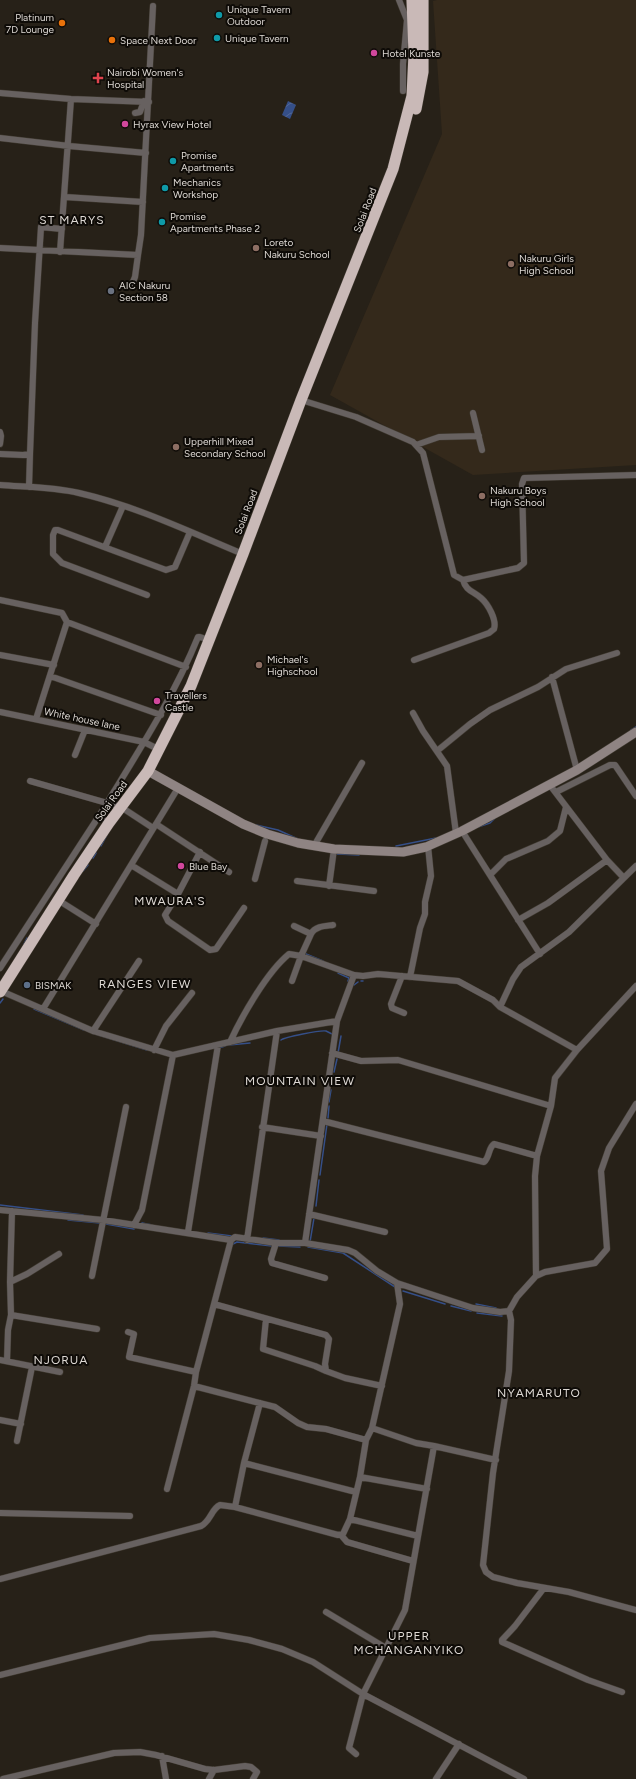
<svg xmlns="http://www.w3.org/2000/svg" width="636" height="1779" font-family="Figtree,sans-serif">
  <defs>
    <pattern id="water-waves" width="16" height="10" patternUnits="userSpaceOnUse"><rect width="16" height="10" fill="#354f88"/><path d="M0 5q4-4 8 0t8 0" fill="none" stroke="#526898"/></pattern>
  </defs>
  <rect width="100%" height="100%" fill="#272118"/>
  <path fill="#34291b" d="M437,0H636V465L473,475L330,395L442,134L433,1Z"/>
  <path fill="url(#water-waves)" d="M288,101L296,105L290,119L282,115Z"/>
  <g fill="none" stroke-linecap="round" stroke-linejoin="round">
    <path stroke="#354f88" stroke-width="1.5" d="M631,730L636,727
      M256,825L278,830L298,839
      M478,827L490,823L495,818
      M101,846L107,835
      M396,846L436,838
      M337,854L359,855
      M93,858L96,853
      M83,871L88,865
      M24,944L27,938
      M305,952L306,954L323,961
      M338,973L349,978L348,981
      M361,981H363
      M354,985L358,982
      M0,1003L3,999
      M34,1009L84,1030
      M92,1033L147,1050
      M281,1040C285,1037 320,1030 326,1031C326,1031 332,1034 332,1034
      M229,1045L250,1043
      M219,1048L225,1046
      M338,1053L341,1036
      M334,1072L337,1059
      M332,1084L333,1076
      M329,1102L331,1090
      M328,1118L329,1106
      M320,1175L327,1124
      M0,1205L83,1215
      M316,1206L319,1180
      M68,1220L100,1223
      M142,1223L152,1225
      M106,1224L134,1229
      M208,1233L232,1236
      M263,1238L279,1240
      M310,1242L314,1218
      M233,1244L237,1242L272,1246
      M278,1246L300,1247
      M308,1247L343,1253L395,1287
      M403,1291L445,1304
      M476,1304L496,1308
      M451,1306L471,1311
      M477,1313L502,1316"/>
    <defs>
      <path id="street" d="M399,0L407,20L403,64V91
        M0,93L71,99L149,102
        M135,113L140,112L144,101
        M0,138L69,146L146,153
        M65,197L143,202
        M0,248L138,255L141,235L153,6
        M60,252L71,99
        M132,284L135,277L138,255
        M301,400L356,417L413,442L423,453L454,575L463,580L518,568L524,563L522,484L524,478L636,475
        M473,413L482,450
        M0,432L1,436L0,444
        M416,445L439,437L479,436
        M0,454L23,455L30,454L35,323L41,227L62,229
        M0,485C26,487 54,487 79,493C136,506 190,532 243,554
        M29,487L30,454
        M105,547L123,506
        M147,595L62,563L53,554V535L55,530H58L166,570L175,567L190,532
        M0,600L62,613L67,622L36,719
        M67,622L186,667
        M0,655L54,665
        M414,660L489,633L494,629C497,620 488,604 481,598C473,591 466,591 463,580
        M50,676L161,715
        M552,677L577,770
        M0,712L144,742L158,749
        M413,713L423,731L447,766L456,833
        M437,751L470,724L490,710L538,687L566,669L617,653
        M75,755L85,730
        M30,781L121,807L153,828
        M549,784L607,860L623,877
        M178,788L131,865L178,894L165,915L168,921L210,950L216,949L244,908
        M556,792L610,765H615L636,796
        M109,823L99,816C134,758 172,701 198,637H200L209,640
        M156,824L229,872
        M462,831L540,954
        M314,846L362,763
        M490,875L506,859L548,841L560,831L566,807
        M255,879L265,841
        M297,881L374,891
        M329,886L334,849
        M178,894L200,852
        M58,900L96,924
        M518,920L548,903L607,860
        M311,934C315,926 326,926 333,925
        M0,968L99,816
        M402,976L391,1004L392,1008L404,1013
        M410,977L420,928L425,914V902L431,876L428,846
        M292,981L301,956L311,934L294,926
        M1,991L93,1031L173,1055L277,1031L337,1021
        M500,1007L577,1050
        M43,1009L131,865
        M93,1031L139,961
        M230,1042C242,1016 267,972 289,954L301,956L354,975
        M154,1050L166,1026L192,993
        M332,1053L361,1061L398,1060L551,1106
        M323,1121L484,1162C490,1157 488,1148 494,1144L537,1156
        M262,1127L321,1136
        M0,1210L103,1220L231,1240L235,1237L276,1243H305L348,1250L355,1253L377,1271L397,1283L473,1308L500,1312L509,1311L517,1297L536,1276L545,1272L595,1263L607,1249L601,1171L609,1148L636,1104
        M309,1214L385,1232
        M134,1225L142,1210L173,1055
        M188,1232L218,1045
        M247,1240L277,1031
        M276,1243L271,1259L272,1263L325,1278
        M305,1243L337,1021L354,975L363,976L378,974L458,981L493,1000L500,1007L513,979L521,967L569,932L636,866
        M92,1276L126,1107
        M536,1276L535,1176L537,1156L551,1106L555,1078L577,1050L636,986
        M10,1282L12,1211
        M214,1304L326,1335L329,1339L325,1364L326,1371L345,1378L382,1386
        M509,1311L511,1320L509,1371L493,1473L483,1565L486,1572L493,1577L517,1583L569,1592L636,1610
        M11,1315L10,1282L27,1274L59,1254
        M266,1319L263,1349L315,1366L326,1371
        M128,1332L134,1334L129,1357L196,1372
        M0,1360L60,1372
        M7,1361L8,1330L11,1315L97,1329
        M194,1386L275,1407L298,1423L307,1427L326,1429L366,1440L372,1428L400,1304L397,1283
        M0,1420L21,1424
        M17,1441L32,1367
        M434,1446L496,1460
        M244,1463L356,1492
        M360,1477L427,1489
        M167,1489L194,1386L196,1372L231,1240
        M235,1507L244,1463L260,1403
        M0,1513L130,1516
        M350,1519L360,1477L366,1440
        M341,1535L347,1542L413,1561
        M0,1579L201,1526C211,1521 211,1509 220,1505L235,1507L338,1535L343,1534L350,1519L418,1536
        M544,1588L515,1626L502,1640V1642L588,1680L622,1692
        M326,1612L386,1648
        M0,1675L150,1638L214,1634L249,1640L282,1649L313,1662L363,1694L524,1779
        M356,1754L349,1748L363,1694L405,1610L434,1446L416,1443L372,1428
        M162,1756L166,1779
        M3,1779L114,1753L140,1752L156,1755L205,1769L214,1770L245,1766L251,1767L257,1772L253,1779
        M209,1779L214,1770
        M436,1779L459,1744"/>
      <path id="secondary" d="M148,771L243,824L267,834L298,843L334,849L403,852L426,847L462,831L577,770L636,732"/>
      <path id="highway" d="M416,109L423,72V0
        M0,992L74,875L109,823L148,771L191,686L243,554L301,400L393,169L412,96L414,54L412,0"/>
    </defs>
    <use href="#street" stroke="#413b32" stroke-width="7"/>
    <use href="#secondary" stroke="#413b32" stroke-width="10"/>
    <use href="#highway" stroke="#413b32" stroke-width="12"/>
    <use href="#street" stroke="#676160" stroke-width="6"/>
    <use href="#secondary" stroke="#8f8483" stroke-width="9"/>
    <use href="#highway" stroke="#c9b9b7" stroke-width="11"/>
  </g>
  <g fill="#0f9aa8" stroke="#0e0b07" stroke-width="1.5">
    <circle cx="219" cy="15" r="4"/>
    <circle cx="217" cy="38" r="4"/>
    <circle cx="173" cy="161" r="4"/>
    <circle cx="165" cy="188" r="4"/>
    <circle cx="162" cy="222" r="4"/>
  </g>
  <g fill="#e8710a" stroke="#0e0b07" stroke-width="1.5">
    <circle cx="62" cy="23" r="4"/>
    <circle cx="112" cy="40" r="4"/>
  </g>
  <g fill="#d1479c" stroke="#0e0b07" stroke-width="1.5">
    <circle cx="374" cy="53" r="4"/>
    <circle cx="125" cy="124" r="4"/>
    <circle cx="157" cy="701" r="4"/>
    <circle cx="181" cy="866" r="4"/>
  </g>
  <path fill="#e0444e" stroke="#0e0b07" stroke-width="1.5" d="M96 72h4v4h4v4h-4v4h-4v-4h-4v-4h4z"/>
  <g fill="#8d6e63" stroke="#0e0b07" stroke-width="1.5">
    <circle cx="256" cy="248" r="4"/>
    <circle cx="511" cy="264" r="4"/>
    <circle cx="176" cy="447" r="4"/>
    <circle cx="482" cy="496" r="4"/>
    <circle cx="259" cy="665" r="4"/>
  </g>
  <circle fill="#6b7280" stroke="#0e0b07" stroke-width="1.5" cx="111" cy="291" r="4"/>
  <circle fill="#5c6f8a" stroke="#0e0b07" stroke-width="1.5" cx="27" cy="985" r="4"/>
  <g text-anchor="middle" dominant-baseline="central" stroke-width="4" stroke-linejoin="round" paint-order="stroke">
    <g font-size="10" fill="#ded9d4" stroke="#0e0b07" text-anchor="start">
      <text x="227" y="9">Unique Tavern<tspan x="227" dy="12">Outdoor</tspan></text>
      <text x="54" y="17" text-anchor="end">Platinum<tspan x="54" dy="12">7D Lounge</tspan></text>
      <text x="225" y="38">Unique Tavern</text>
      <text x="120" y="40">Space Next Door</text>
      <text x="382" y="53">Hotel Kunste</text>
      <text x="107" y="72">Nairobi Women's<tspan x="107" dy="12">Hospital</tspan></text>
      <text x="133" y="124">Hyrax View Hotel</text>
      <text x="181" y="155">Promise<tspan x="181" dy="12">Apartments</tspan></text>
      <text x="173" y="182">Mechanics<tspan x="173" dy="12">Workshop</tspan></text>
      <text x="170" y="216">Promise<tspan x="170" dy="12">Apartments Phase 2</tspan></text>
      <text x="264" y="242">Loreto<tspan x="264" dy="12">Nakuru School</tspan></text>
      <text x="519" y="258">Nakuru Girls<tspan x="519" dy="12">High School</tspan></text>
      <text x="119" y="285">AIC Nakuru<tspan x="119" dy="12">Section 58</tspan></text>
      <text x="184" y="441">Upperhill Mixed<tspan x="184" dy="12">Secondary School</tspan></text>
      <text x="490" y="490">Nakuru Boys<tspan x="490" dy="12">High School</tspan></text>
      <text x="267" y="659">Michael's<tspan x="267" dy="12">Highschool</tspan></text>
      <text x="165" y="695">Travellers<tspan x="165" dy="12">Castle</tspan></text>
      <text x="189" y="866">Blue Bay</text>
      <text x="35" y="985">BISMAK</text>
    </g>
    <g font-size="10" fill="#ded9d4" stroke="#0e0b07">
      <text transform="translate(365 210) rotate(-69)">Solai Road</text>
      <text transform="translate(246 512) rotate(-69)">Solai Road</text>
      <text transform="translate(82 719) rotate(12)">White house lane</text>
      <text transform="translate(111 801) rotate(-54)">Solai Road</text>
    </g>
    <g font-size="12" letter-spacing="1" fill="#ded9d4" stroke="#0e0b07">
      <text x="72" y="220">ST MARYS</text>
      <text x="170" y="901">MWAURA'S</text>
      <text x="145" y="984">RANGES VIEW</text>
      <text x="300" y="1081">MOUNTAIN VIEW</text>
      <text x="61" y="1360">NJORUA</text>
      <text x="539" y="1393">NYAMARUTO</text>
      <text x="409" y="1636">UPPER<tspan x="409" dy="14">MCHANGANYIKO</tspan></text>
    </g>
  </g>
</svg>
